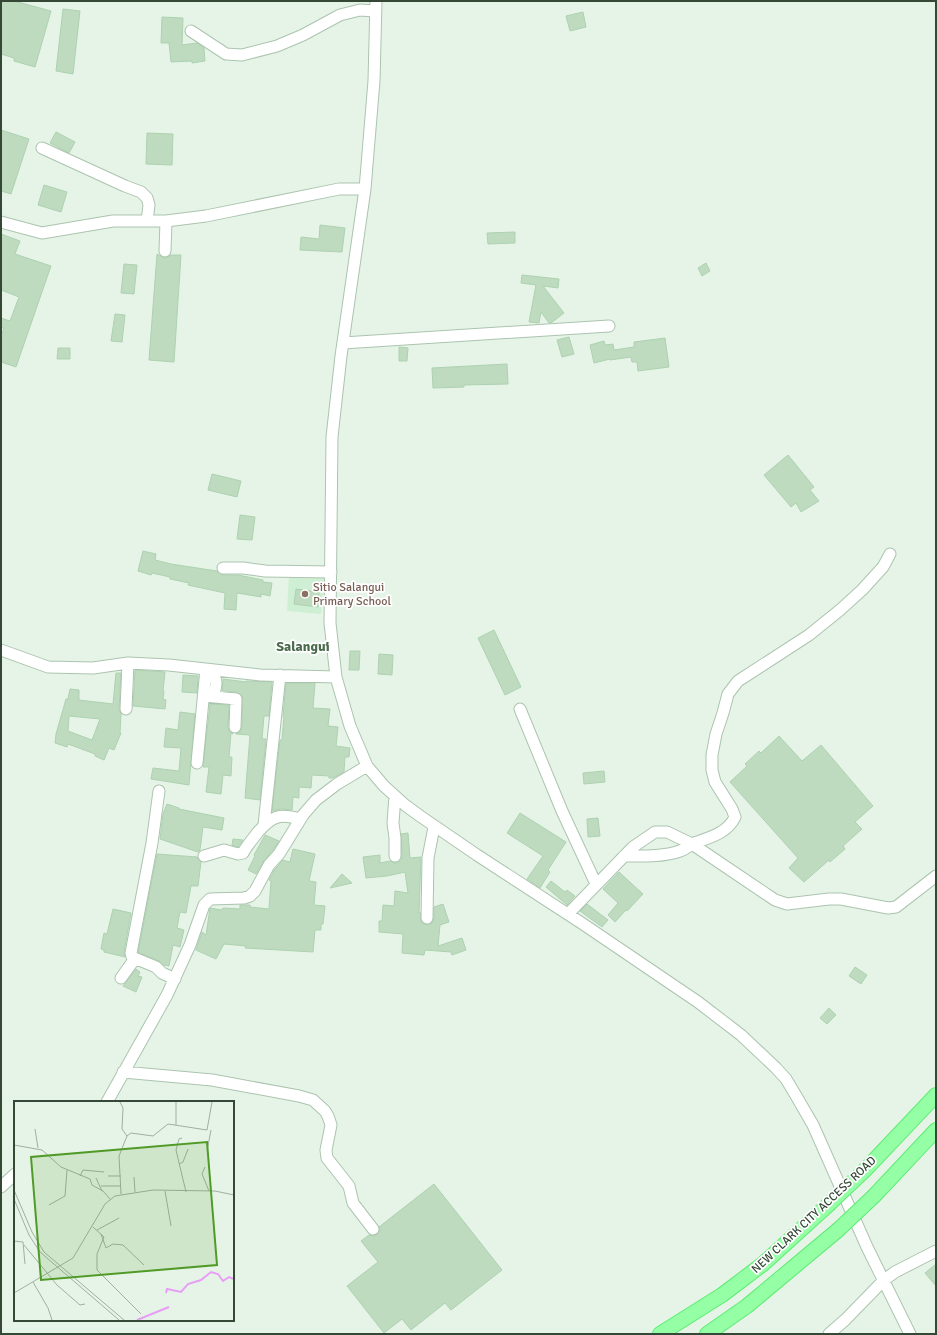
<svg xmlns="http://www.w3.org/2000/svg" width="937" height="1335" font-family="Signika,sans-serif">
  <rect width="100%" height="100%" fill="#e6f4e8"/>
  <path fill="#cfefd4" d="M289,574L324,577L321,614L287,611Z"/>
  <path fill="#bedabf" stroke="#add2b0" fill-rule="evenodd" d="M1,1H14L51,11L35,67L14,61V58L1,54Z
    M63,9L80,11L73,74L56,71Z
    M583,12L586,27L570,31L566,16Z
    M162,17L183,18L182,45L197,43L204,48L205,61L192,63V61L171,62L169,43H161Z
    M1,130L29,139L11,194L1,191Z
    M56,132L75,142L69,153L50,143Z
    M147,133L173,134L172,165L146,164Z
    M44,185L67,192L61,212L38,205Z
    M320,225L345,228L342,252L300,250L301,237L319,239Z
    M515,232V243L488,244L487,233Z
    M1,234L20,241L15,254L51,266L16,367L1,362V336L4,328H1V318L10,321L19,297L1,290Z
    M157,254L164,258L168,257L171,255H181L174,362L149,360Z
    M706,263L710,271L702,276L698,268Z
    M124,264L137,265L134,294L121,293Z
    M522,275L559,279L558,288L543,286L564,313L551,323H549L541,312L539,323L529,322L536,285L521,283Z
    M115,314L125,315L122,342L111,341Z
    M569,337L574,354L562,357L557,340Z
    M665,338L669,367L638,371L637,362H632L631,357L610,360V359L594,363L590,345L604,341L605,345L613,344L614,350L634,347V342Z
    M399,347L408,348L407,361H399Z
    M58,348H70V359H57Z
    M507,364L508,384L464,385V387L433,388L432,368Z
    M788,455L814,487L810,490L819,501L801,512L796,503L791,507L764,475Z
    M212,474L241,481L237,497L208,490Z
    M240,515L255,517L252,540L237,539Z
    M143,551L156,554L155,560L171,564L217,571L223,575H238L263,580V582L272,583L270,596L261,594V597L237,593L236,610L224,609L225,593L188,585L189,583L170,579V577L152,573L151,575L138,571Z
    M296,589L319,592L318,607L294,604Z
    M494,630L521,687L505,695L478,638Z
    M350,651H360L359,670H349Z
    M379,654L393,655L392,675L378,674Z
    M135,670L165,672L163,691H164L163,699L166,700L165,709L133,706Z
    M116,673H121L119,709L121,714L120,733H121L114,750L109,748L104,760L95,756V754L68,744L67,747L55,743L56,734L66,699H68L70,689L79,690V700L113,704ZM69,716L100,719L92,740L68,731Z
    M183,675L198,676L197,693L182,692Z
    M223,679L246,682V681L272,682L269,716H264L262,739H266L260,800L245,798L250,735L236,734L241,731L242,727V696L237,692L222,691Z
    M286,683H315L313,708L330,709L328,726L338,727L336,746L350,748L349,757H345L344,772L333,778H329V776L312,775L311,788L299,787V798L293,797L292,810L281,809L272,811L280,740H282L284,717H283Z
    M210,704L229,705L228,727L229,731L233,734L231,733L229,757H232L231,776L223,775L221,794L206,792L209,767H203Z
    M180,712L195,714L189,785L151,779L153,768L179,771L181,748L164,747L166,728L178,730Z
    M779,736L802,761L821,745L873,806L855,822L862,829L843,846L845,849L830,862L829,860L804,882L789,868L798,858L730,782L747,766L745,764L759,751L761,753Z
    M604,771L605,782L584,784L583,773Z
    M167,804L179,808V809L224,818L222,830L203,827L200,850L198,852L160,839L163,814Z
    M520,813L566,842L548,870L550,872L540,888L527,879L543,856L507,833Z
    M598,818L600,836L588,837L587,819Z
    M408,833L410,858L421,857L419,913L420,912L421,921L424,924H431L434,918V907L443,904L449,922L440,925L438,946L462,938L466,950L452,955L451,952L425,950L424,955L402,953L403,934L379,932V921H382L383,905L394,906L395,891L408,893L405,872L387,876L366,878L363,857L380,855V863L390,861L395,863L398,862L401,860L402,856L401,834Z
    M265,835L279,841L273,850L263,862L256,874L248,870L255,856L254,855Z
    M233,839L243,840L238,847L232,845Z
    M293,849L315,854L309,881L316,882L314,905L325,906L323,924H321V930H315L313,952L245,948L246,946L224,944L216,959L196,950L202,932L206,935L210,908L222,910L223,908L240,909V905H250V907L269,909L271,881L269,880L275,869L283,860L290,862Z
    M157,854L197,857L201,862L198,886H191L186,913L180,912L177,928L184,930L180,947L173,945L169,966L164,965L159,961L138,952Z
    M619,872L643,894L627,911L626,910L615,922L608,915L618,903L603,889Z
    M342,874L352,883L330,888Z
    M551,881L565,892L567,890L575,896L567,905L546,887Z
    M587,904L608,920L602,927L580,911Z
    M113,909L131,913L124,952L125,957L104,952V950L101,949L104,933L107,934Z
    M855,967L867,975L861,984L849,976Z
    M136,969L140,972L138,976L142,977L136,992L123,986Z
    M829,1008L836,1015L827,1024L820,1018Z
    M434,1184L502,1270L451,1310L445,1303L411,1330L402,1319L384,1333L347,1286L378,1262L361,1241L369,1235L374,1236L378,1234L380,1231L379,1227Z
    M936,1264V1286L925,1273Z"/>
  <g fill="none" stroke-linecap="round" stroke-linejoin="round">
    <defs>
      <path id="minor" d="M376,1L374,81L365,189L341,356L332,437L330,623L336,677L350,726L367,766L384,786L405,805L420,816L477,855L583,924L698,1002L741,1035L776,1068L786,1079L795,1094L813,1125L867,1247L910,1334
        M191,31L226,54L242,55L277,46L303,35L340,15L360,10L375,11
        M42,148L125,186L141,192L147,198L149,205L147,221
        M1,222L42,233L113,221H166L206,216L339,189H365
        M165,251L166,221
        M343,343L609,326
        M223,568H243L265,571L331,572
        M1,650L48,667L93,668L128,663L169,665L260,675L336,677
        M206,671C219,676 217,685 213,696
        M204,696L236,699L235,727
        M126,709L128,663
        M520,709L562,811L596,884
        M197,763L206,669
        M159,791L152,843L131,953L132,957L156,967L162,973L175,979
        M395,796L393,823L395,838V856
        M264,825L280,675
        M204,856L224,850L238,854L243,853C247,845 253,839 258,832C272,816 280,813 300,819
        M624,856C642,856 663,857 680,851C686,849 691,844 697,842C712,837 728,832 735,817L732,809L715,782L712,770V755L716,734L723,713L728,694L738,681L809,635L840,610L862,590L883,567L890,554
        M568,914L633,847L655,832H667L692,844L775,900L787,904L829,899H841L888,908L896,907L936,876
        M427,918L428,858L434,827
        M121,978L131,964L136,959
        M123,1072L212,1080L299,1096L313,1100L325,1111L328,1116L331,1125L326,1150L327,1158L349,1186L353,1203L373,1229
        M107,1102L167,995L190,945L204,905L210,899L244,898L250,896L255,891L269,865L279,854L303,815L316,800L337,784L367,766
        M1,1187L15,1174
        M829,1334L845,1320L884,1280L895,1272L936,1251"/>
      <path id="major" d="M865,1170L936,1095
        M874,1196L936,1130
        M660,1334L722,1295L763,1264L828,1205
        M707,1334L747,1306L838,1230"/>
    </defs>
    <use href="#minor" stroke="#abc4ae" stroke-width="13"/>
    <use href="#major" stroke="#5cec72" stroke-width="16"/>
    <use href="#minor" stroke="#fff" stroke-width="11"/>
    <use href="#major" stroke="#95ffa6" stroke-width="14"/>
    <defs>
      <path id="major-bridge" d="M828,1205L865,1170
        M838,1230L874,1196"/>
    </defs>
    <use href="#major-bridge" stroke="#5cec72" stroke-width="16" stroke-linecap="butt"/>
    <use href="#major-bridge" stroke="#95ffa6" stroke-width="14"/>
  </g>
  <circle fill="#8d6e63" stroke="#fff" stroke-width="1.5" cx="305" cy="594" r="4"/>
  <g text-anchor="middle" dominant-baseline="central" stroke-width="3.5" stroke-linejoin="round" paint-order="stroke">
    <g font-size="12" fill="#785e54" stroke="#fff" text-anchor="start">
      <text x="313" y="587">Sitio Salangui<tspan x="313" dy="14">Primary School</tspan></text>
    </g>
    <g font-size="12" fill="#354836" stroke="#fff">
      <text transform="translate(814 1215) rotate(-43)">NEW CLARK CITY ACCESS ROAD</text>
    </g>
    <g font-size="14" font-weight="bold" fill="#4b6b4d" stroke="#fff">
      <text x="303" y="646">Salangui</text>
    </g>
  </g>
  <g transform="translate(14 1101)">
    <rect width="220" height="220" fill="#e6f4e8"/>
    <path fill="none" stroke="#e99ef6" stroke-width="2" d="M152,192L153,188L167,191L174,183L187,179L197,171L204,173L209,180L215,176L220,178M123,219L155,206"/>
    <path fill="none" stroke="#9fafa1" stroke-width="1" d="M106,1L109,7L108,28L113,35L105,55L107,93M162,1V24M21,28L24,47M113,35L117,32L139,35L154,23L193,29L198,1M168,37L165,38L162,49L172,91M0,44L28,49L47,66L76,78L78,84L89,90L96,98M193,50L197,29M165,63L169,61L174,48M191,66L188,73L195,90M66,75L69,69L90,71M94,75H107M120,76L121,91M82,77L88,90M87,85H107M0,89L18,131L30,151L110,219M151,90L157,125M0,98L15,134L26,151L105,219M35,104L51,95L53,69M79,126L90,136L83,153V169L127,213M83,129L105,117M87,133L92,147L99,143L109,144L130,164M0,140L9,141L11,163M10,144L43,184L66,204L71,203M19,181L34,207L38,219M0,192L59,157L91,103L101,95L139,89L201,90L220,94"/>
    <path fill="#509a26" fill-opacity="0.15" stroke="#509a26" stroke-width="2" d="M193,41L203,164L27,179L17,56Z"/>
    <rect width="220" height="220" fill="none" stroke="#354836" stroke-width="2"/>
  </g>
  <rect width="937" height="1335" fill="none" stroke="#354836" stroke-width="4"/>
</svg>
